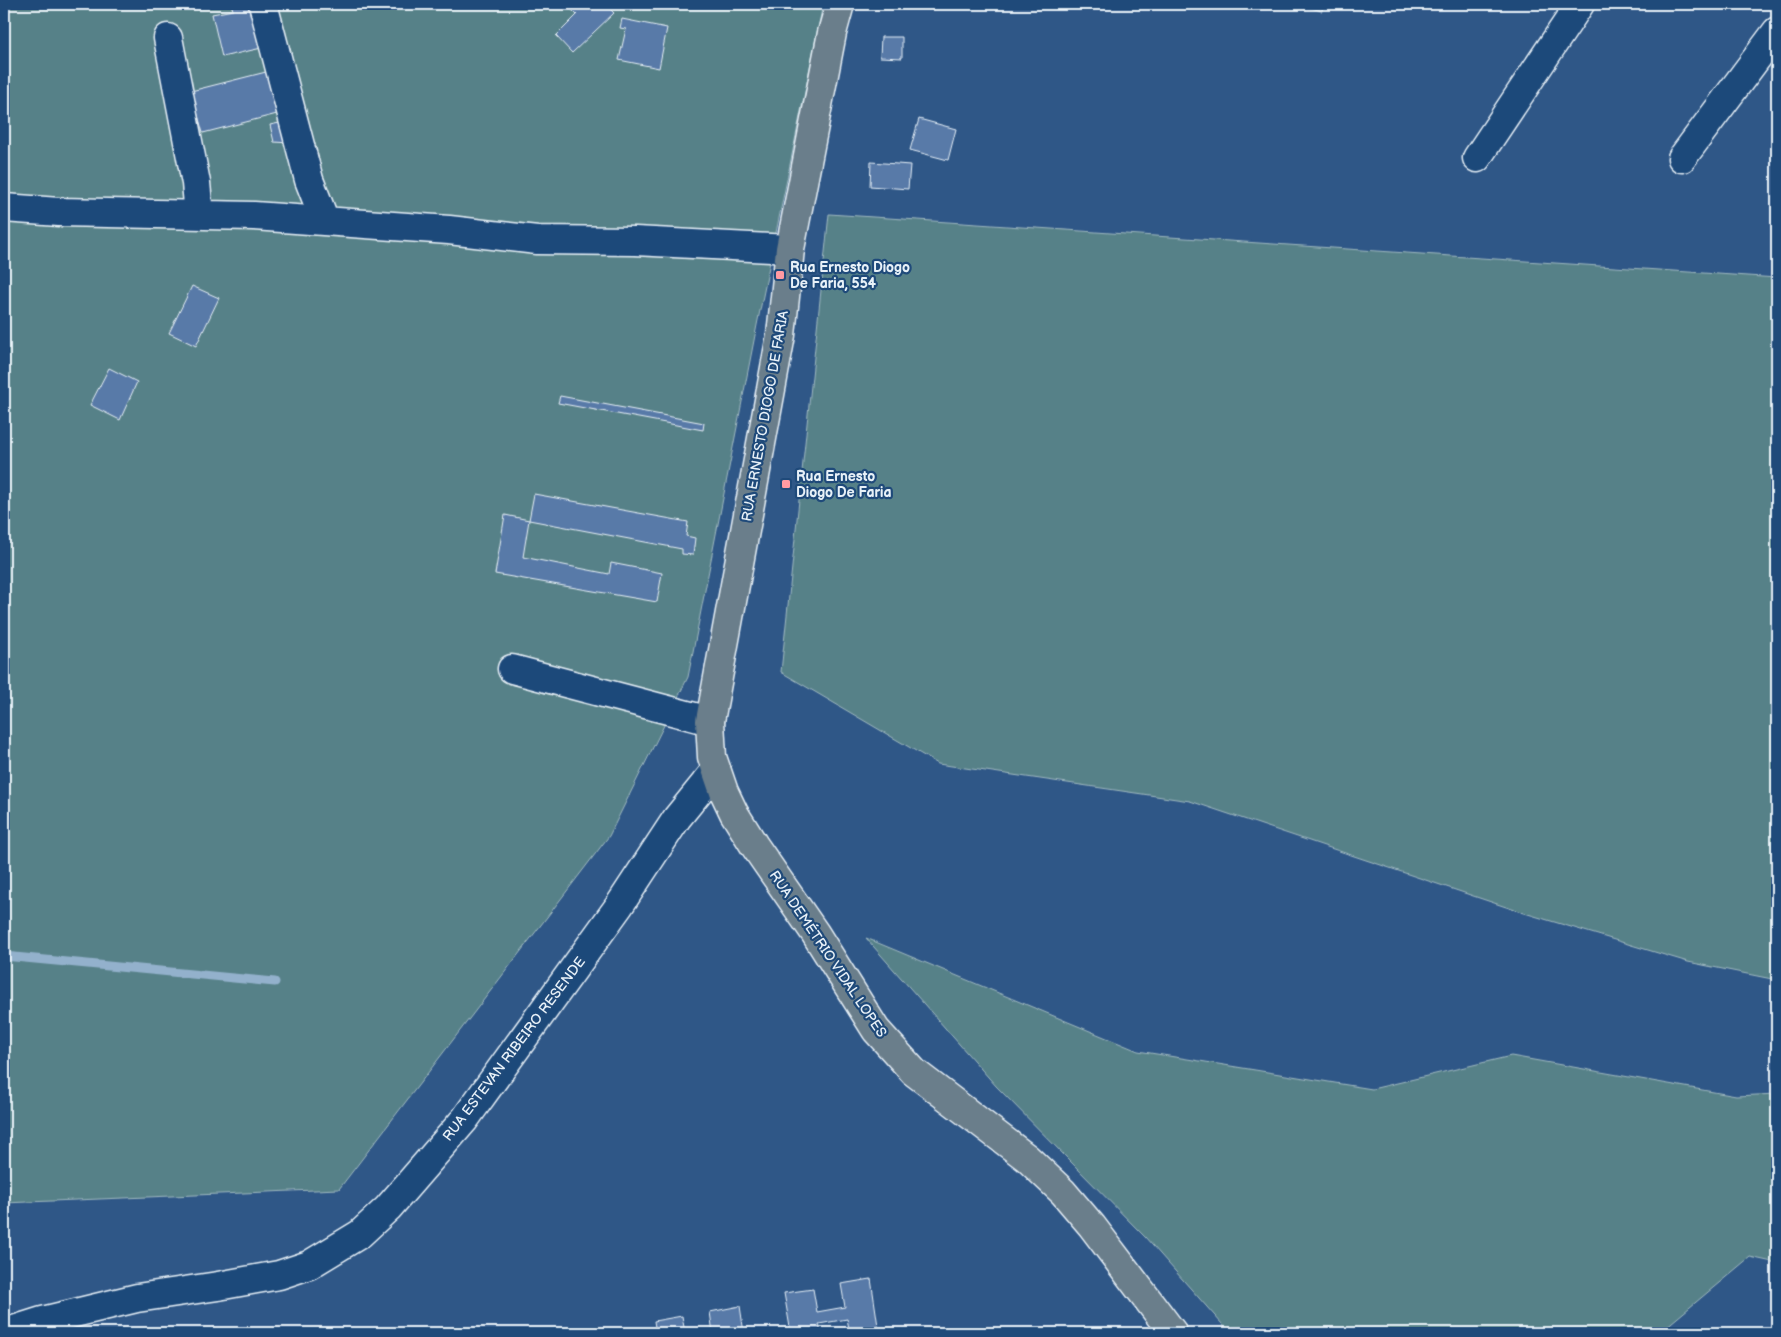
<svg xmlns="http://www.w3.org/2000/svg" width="1781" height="1337" font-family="'Balsamiq Sans',sans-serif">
  <rect width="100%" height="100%" fill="#2f5787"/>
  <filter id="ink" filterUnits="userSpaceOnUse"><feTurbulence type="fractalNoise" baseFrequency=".02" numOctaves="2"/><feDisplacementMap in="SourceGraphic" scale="10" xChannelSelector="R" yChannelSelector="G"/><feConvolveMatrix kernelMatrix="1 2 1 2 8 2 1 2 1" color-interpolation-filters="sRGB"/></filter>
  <g filter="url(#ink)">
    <path fill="#578188" stroke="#a0b9c0" d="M4,4H823L757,325L688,677L609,836L339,1189L4,1203Z
      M829,214L1777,278V980L1688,962L1521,912L1190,801L938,764L781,672Z
      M866,938L1138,1051L1372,1089L1511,1056L1736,1096L1777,1094V1263L1750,1257L1659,1333H1230L1145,1237L996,1086Z"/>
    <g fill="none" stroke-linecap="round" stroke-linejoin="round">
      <path stroke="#93b1cc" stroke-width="9" d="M4,956L275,982"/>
    </g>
    <path fill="#597aa8" stroke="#e8f1f8" d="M231,4H255L266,47L222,57L212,14L233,10Z
      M575,4H605L614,13L572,53L556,36L577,15L570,8Z
      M1296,4H1323L1322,11Z
      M622,19L667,28L659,68L619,60L626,29L620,28Z
      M881,37H902V58L880,57Z
      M266,72L277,114L203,133L191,91Z
      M919,119L956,129L948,160L910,150Z
      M284,122L289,143L274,142L270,125Z
      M871,162L910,165L908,189L870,186Z
      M192,286L219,298L196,346L169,333Z
      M109,368L137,382L120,420L90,405Z
      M560,396L704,423L703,430L558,403Z
      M534,494L688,522L686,536L695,538L693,555L682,554V549L529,520Z
      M505,515L529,520L523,557L609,574L611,563L662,573L657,602L495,574Z
      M871,1279L879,1333H850L847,1319L819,1324L821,1333H791L784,1293L813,1289L817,1312L845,1307L841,1284Z
      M740,1306L744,1333H713L710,1312Z
      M682,1316L685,1333H656L654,1321Z
      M937,1329L938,1333H911Z"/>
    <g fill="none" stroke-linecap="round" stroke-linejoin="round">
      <defs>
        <path id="minor" d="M263,4L309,180L325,221
          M168,38L196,183L199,215
          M1477,158L1580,4
          M1682,158L1777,31
          M4,208L59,212L254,216L449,230L537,240L635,241L790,249
          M512,669L710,721
          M4,1333L42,1321L137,1298L218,1286L279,1275L309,1265L360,1234L388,1208L465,1119L619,906L677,818L716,770"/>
        <path id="major" d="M840,4L832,33L790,249L781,335L710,721L712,757L724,792L734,813L754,845L815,933L876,1030L914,1072L1027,1158L1063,1192L1092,1226L1173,1333"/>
      </defs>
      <use href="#minor" stroke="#e8f1f8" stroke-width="31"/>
      <use href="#major" stroke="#e8f1f8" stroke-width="31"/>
      <use href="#minor" stroke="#1f4a7a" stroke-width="28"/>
      <use href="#major" stroke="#6b7e8b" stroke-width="28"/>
    </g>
  </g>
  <g fill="#ff9aa2" stroke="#1f4a7a" stroke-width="2">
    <rect x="775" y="270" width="10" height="10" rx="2.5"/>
    <rect x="781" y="479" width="10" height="10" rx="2.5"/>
  </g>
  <g text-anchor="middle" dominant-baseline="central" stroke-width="4.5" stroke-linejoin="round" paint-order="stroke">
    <g font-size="14" font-weight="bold" fill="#e8f1f8" stroke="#1f4a7a" text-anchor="start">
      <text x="790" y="267">Rua Ernesto Diogo<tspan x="790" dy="16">De Faria, 554</tspan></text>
      <text x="796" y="476">Rua Ernesto<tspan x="796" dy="16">Diogo De Faria</tspan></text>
    </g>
    <g font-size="14" fill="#e8f1f8" stroke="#1f4a7a">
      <text transform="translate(765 416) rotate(-80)">RUA ERNESTO DIOGO DE FARIA</text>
      <text transform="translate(828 954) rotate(56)">RUA DEMÉTRIO VIDAL LOPES</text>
      <text transform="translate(514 1049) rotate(-53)">RUA ESTEVAN RIBEIRO RESENDE</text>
    </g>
  </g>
  <rect width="1781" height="1337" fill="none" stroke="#1f4a7a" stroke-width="20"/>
  <rect x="10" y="10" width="1761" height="1317" fill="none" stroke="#e8f1f8" stroke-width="2" filter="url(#ink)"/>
</svg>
